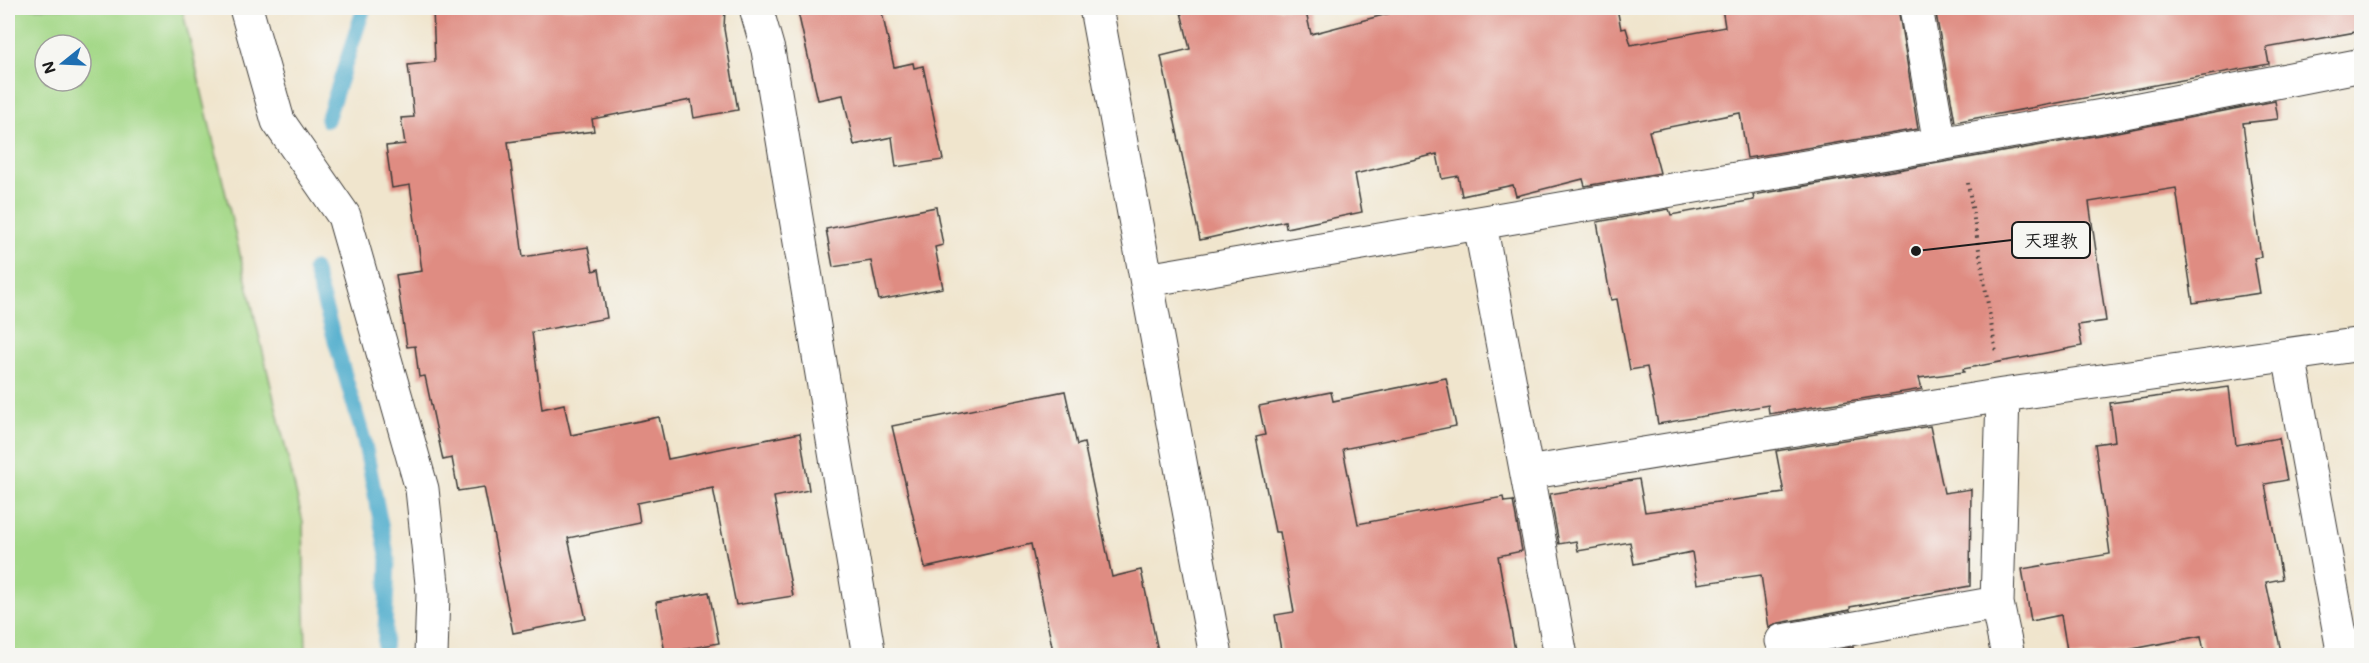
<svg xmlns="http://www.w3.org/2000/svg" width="2369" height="663" font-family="Mali,'Klee One',sans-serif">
  <rect width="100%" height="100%" fill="#f6f6f2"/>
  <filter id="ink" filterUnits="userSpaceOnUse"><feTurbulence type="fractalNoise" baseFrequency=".0167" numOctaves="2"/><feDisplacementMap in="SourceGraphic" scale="12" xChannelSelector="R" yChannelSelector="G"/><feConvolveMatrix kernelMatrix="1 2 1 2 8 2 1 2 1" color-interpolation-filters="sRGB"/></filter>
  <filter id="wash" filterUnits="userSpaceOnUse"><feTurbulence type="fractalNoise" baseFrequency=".008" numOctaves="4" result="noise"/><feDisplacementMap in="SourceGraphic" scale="24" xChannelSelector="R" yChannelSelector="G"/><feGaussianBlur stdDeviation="1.35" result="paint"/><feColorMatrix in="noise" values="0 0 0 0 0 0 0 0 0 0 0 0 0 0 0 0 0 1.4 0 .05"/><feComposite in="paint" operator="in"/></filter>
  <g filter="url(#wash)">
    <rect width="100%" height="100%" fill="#f0e5cd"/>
    <path fill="#a4d888" stroke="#607a52" stroke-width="1.5" fill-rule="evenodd" d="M8,8H182L303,522L306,655H8ZM45,45H81V81H45Z"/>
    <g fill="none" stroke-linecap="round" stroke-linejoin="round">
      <path stroke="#4daccc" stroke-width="15" d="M327,120L364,8
        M314,269L364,440L388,559L384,656"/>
    </g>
    <g id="blocks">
      <path fill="#df8c82" d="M433,8H725L724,29L738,110L694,118L691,100L592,119L594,131L508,142L523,257L588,247L593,271L599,269L607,318L532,332L542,409L564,404L571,435L659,417L668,459L800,433L809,490L774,497L793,596L736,605L713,488L637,503L640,523L568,538L586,619L513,633L484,487L458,491L452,458L443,460L425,376L419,377L415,346L407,347L396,275L422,271L410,185L392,188L386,146L405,144L401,118L414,117L408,65L435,62Z
        M797,8H881L894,67L913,63L914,68L923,66L943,160L896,167L892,137L854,145L843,95L818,100Z
        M1180,8H1305L1311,34L1410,8H1617L1621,29L1626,28L1631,45L1725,27L1722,8H1898L1918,129L1747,158L1740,113L1649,131L1660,173L1585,186L1583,179L1516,196L1513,185L1462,196L1458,176L1442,179L1437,154L1355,174L1362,212L1286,228L1285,221L1200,240L1161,56L1190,49Z
        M1935,8H2361V31L2266,48L2269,64L1955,122Z
        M2275,101L2278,119L2243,123L2261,257L2254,258L2260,293L2193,303L2176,188L2089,202L2106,321L2078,325L2082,346L1963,369L1964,372L1919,378L1922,389L1769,414L1768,405L1658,424L1647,367L1630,370L1617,299L1611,300L1597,222L1669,209L1671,215L1754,200L1753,195L2117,132Z
        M936,207L943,245L935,247L943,288L879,300L871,261L833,267L826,229Z
        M1446,378L1456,426L1343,449L1358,524L1503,497L1504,502L1513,501L1522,551L1498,556L1516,656H1282L1275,615L1294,612L1280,532H1275L1256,437L1265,435L1259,406L1331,392L1333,401Z
        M2229,387L2236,445L2279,438L2287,480L2265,484L2282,579L2266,582L2282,656H2205L2201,636L2096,656H2068L2061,615L2031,621L2022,569L2110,554L2095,444L2115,441L2110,403Z
        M1065,391L1077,445L1084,443L1112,577L1141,570L1159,656H1054L1031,544L925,568L892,426Z
        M1930,426L1944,493L1971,489L1970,586L1850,607V610L1779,623L1769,628L1761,575L1697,584L1692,552L1634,564L1630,542L1578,551L1576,541L1559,544L1550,494L1639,479L1645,512L1784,493L1776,451Z
        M709,592L719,643L665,653L656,602Z
        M1853,647L1854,656H1808Z"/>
    </g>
  </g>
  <g filter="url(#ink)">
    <use href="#blocks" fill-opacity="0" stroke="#3c3a37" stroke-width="1.5"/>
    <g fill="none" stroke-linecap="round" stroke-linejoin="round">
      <defs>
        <path id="minor" d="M246,8L278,121L344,216L422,489L433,593L431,656
          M756,8L768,50L869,656
          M1096,8L1216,656
          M1916,8L1940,144
          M1480,224L1561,656
          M1147,280L2114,114L2362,65
          M2289,355L2344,656
          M2003,395L1997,603L2008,656
          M1527,473L2003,395L2362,344
          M1782,641L1997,603"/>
      </defs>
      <use href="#minor" stroke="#3c3a37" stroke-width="35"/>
      <path stroke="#3c3a37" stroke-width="4" stroke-dasharray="1.5 4.5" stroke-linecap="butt" d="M1968,183L1996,353"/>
      <use href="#minor" stroke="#fff" stroke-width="33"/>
    </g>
  </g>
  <path fill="none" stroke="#1c1c1c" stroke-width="2" d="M1916 251L2012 240"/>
  <circle fill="#1c1c1c" stroke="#f6f6f2" stroke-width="2" cx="1916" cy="251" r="6"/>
  <rect fill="#f6f6f2" stroke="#1c1c1c" stroke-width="2" x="2012" y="222" width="78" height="36" rx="6"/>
  <g font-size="18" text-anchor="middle" font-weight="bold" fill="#1c1c1c">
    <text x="2051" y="247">天理教</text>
  </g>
  <rect width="2369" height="663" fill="none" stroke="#f6f6f2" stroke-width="30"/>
  <g transform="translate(63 63) rotate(252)"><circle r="28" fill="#f6f6f2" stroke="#9f9f9c" stroke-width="1.5"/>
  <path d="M0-4.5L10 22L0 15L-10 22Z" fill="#1f6fb2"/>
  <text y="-9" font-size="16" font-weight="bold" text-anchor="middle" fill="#1c1c1c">N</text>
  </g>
</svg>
